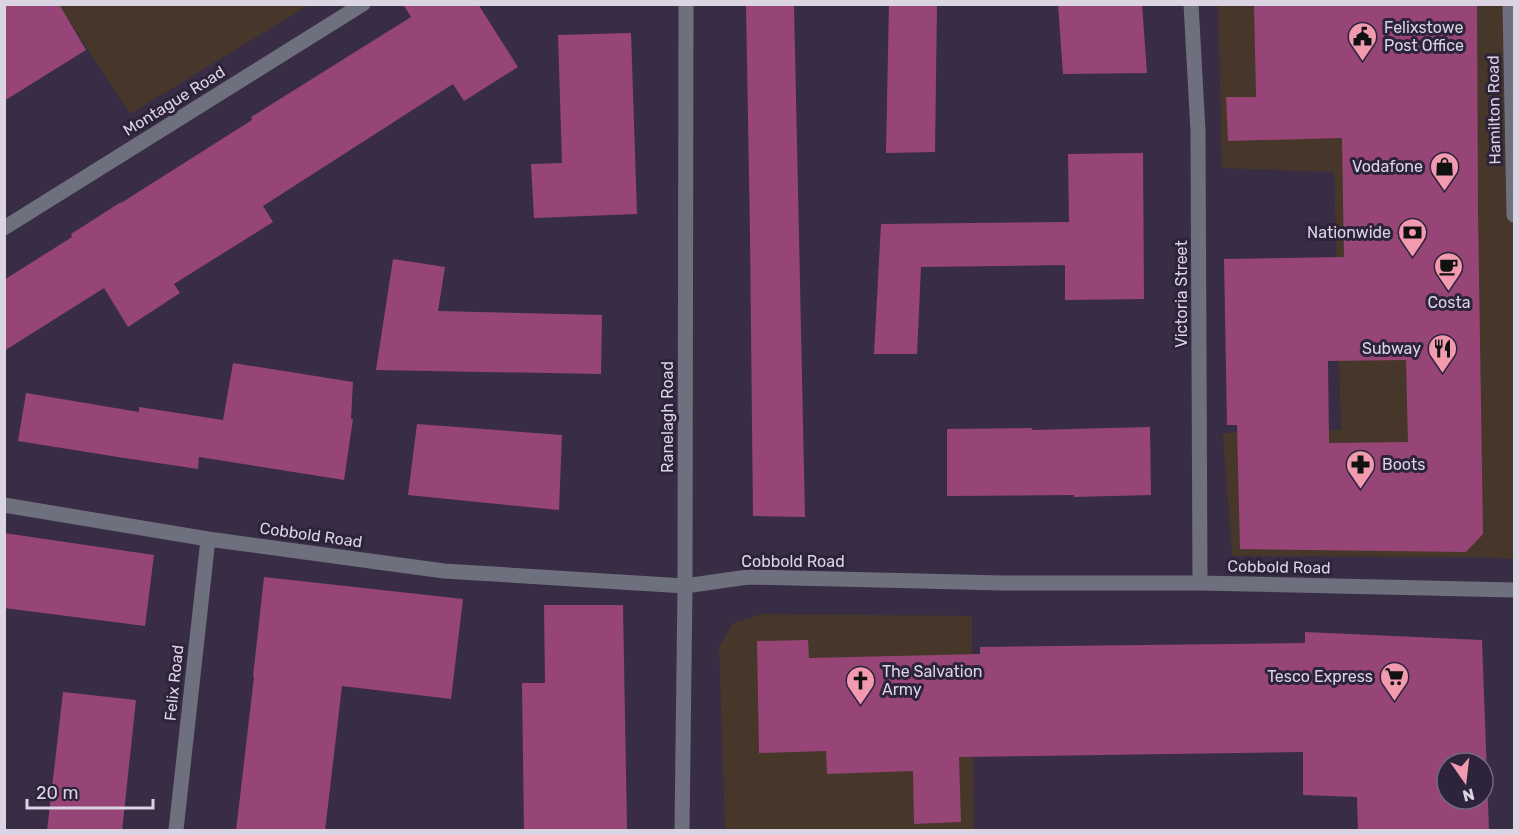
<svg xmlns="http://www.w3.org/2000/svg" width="1519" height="835" font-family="Rubik,sans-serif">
  <rect width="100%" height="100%" fill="#382d45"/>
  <path fill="#46372a" d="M59,5H309L130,114Z
    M1218,5H1514V559L1472,557L1232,556L1223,433L1341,430L1334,172L1222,168Z
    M762,614L972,616L974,830H725L719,647L733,623Z"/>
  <path fill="#974576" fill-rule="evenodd" d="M4,4H59L86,50L4,101Z
    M403,4H478L518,67L464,101L453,84L263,206L273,222L174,284L180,293L128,327L104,288L4,351V280L72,237L71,234L121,202V203L252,120L251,117L411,17Z
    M746,4H794L805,517L753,516L750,234Z
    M889,4H937L935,152L886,153Z
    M1058,4H1142L1147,73L1063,74Z
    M1254,4H1477L1478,212L1483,534L1466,552L1240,549L1237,425H1227L1224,259L1344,257L1342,138L1228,141L1226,97H1256ZM1406,360L1408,442L1329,443L1328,361Z
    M631,33L637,214L534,218L531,164L562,163L558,35Z
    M1143,153L1144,299L1065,300V265L921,267L917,354H874L881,224L1069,222L1068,154Z
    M393,259L445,267L438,311L602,315L601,374L376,370Z
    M233,363L353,382L351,419H353L344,480L199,457L198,469L118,457L18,441L26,393L139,412V407L223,420Z
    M417,424L562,435L559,510L408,495Z
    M1150,427L1151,495L1074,497V495L947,496V429L1032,428V430Z
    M4,533L154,555L145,626L4,608Z
    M264,577L463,599L451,699L342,686L325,831H236L254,677H253Z
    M544,605H623L627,829L524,831L522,683H545Z
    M1305,632L1482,640L1489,831H1358L1357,797L1303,795V752L959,757L961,822L914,824L913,771L827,774L826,751L759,753L757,641L808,640L809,658L980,654V647L1305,643ZM1447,763H1483V799H1447Z
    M63,692L136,700L122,831H47Z"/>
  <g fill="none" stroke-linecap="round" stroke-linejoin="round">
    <path stroke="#6e707d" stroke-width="15" d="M1191,4L1198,131L1200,583
      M1510,4L1514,215
      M4,228L363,4
      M4,505L208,539L444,571L685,586L748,577L1003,583H1200L1514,590
      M176,830L208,539
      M682,830L685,586L686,4"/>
  </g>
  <defs>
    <symbol id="civic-pin" viewBox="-11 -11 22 30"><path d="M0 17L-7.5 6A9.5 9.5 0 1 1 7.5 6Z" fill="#f29aaf" stroke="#2d233a"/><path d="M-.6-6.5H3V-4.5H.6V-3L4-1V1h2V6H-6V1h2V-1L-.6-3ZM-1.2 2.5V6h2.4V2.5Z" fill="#111"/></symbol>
    <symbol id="shop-pin" viewBox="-11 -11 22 30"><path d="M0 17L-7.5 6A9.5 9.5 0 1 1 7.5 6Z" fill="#f29aaf" stroke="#2d233a"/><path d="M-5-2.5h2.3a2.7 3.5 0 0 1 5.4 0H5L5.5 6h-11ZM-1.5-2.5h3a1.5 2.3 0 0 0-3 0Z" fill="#111"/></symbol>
    <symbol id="bank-pin" viewBox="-11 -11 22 30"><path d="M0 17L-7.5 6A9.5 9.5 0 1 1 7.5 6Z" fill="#f29aaf" stroke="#2d233a"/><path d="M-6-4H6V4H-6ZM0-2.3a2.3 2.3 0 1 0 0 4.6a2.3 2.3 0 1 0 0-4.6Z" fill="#111"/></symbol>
    <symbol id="cafe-pin" viewBox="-11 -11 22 30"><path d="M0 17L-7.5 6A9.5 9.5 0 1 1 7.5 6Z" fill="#f29aaf" stroke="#2d233a"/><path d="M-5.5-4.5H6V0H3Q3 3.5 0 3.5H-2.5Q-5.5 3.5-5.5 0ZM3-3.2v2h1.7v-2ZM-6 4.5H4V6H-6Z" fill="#111"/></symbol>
    <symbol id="restaurant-pin" viewBox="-11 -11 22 30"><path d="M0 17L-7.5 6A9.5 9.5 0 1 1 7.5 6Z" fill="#f29aaf" stroke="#2d233a"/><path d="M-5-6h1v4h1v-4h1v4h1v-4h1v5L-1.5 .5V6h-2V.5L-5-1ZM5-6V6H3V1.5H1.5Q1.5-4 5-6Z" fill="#111"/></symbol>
    <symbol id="pharmacy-pin" viewBox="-11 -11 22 30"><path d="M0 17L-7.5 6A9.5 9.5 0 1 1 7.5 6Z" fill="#f29aaf" stroke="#2d233a"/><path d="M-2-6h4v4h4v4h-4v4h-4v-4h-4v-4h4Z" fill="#111"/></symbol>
    <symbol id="supermarket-pin" viewBox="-11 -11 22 30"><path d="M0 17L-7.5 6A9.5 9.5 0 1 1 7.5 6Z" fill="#f29aaf" stroke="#2d233a"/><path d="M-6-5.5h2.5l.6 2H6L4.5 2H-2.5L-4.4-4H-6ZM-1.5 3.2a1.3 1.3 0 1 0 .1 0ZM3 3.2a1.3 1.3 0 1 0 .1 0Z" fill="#111"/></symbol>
    <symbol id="church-pin" viewBox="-11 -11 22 30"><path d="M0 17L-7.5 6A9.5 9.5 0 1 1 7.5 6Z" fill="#f29aaf" stroke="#2d233a"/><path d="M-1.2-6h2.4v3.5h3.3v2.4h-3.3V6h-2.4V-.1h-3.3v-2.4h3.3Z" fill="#111"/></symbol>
  </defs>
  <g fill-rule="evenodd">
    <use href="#civic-pin" x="1346" y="20" width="33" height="45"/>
    <use href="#shop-pin" x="1428" y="150" width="33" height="45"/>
    <use href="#bank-pin" x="1396" y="216" width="33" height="45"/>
    <use href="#cafe-pin" x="1432" y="250" width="33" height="45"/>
    <use href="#restaurant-pin" x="1426" y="332" width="33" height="45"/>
    <use href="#pharmacy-pin" x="1344" y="448" width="33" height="45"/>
    <use href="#supermarket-pin" x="1378" y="660" width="33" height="45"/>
    <use href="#church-pin" x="844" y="664" width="33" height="45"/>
  </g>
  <g text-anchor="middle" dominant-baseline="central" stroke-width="6" stroke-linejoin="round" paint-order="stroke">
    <g font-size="16" fill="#dad4e3" stroke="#2d233a" text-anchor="end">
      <text x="1384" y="27" text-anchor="start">Felixstowe<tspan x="1384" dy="18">Post Office</tspan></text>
      <text x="1423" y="166">Vodafone</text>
      <text x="1391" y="232">Nationwide</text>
      <text x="1449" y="302" text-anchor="middle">Costa</text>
      <text x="1421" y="348">Subway</text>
      <text x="1382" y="464" text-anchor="start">Boots</text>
      <text x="882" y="671" text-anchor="start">The Salvation<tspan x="882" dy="18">Army</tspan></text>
      <text x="1373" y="676">Tesco Express</text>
    </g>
    <g font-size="16" fill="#dad4e3" stroke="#2d233a">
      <text transform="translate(174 101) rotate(-32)">Montague Road</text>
      <text transform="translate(1494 110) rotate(-91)">Hamilton Road</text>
      <text transform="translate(1181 294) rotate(-90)">Victoria Street</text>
      <text transform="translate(667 417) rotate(-90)">Ranelagh Road</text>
      <text transform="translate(311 535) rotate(8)">Cobbold Road</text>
      <text x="793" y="561">Cobbold Road</text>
      <text transform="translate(1279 567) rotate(1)">Cobbold Road</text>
      <text transform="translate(174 683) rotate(-84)">Felix Road</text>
    </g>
  </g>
  <rect width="1519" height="835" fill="none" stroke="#dad4e3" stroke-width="12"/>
  <g transform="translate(1465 781) rotate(166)"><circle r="28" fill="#2d233a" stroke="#726a7e" stroke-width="1.5"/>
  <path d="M0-4.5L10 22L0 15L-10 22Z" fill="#f29aaf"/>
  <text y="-9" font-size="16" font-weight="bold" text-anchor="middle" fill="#dad4e3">N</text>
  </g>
  <path d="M27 799v9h126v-9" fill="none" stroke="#dad4e3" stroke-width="3"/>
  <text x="36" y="799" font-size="18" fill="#dad4e3" stroke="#2d233a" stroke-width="4.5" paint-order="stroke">20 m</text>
</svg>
